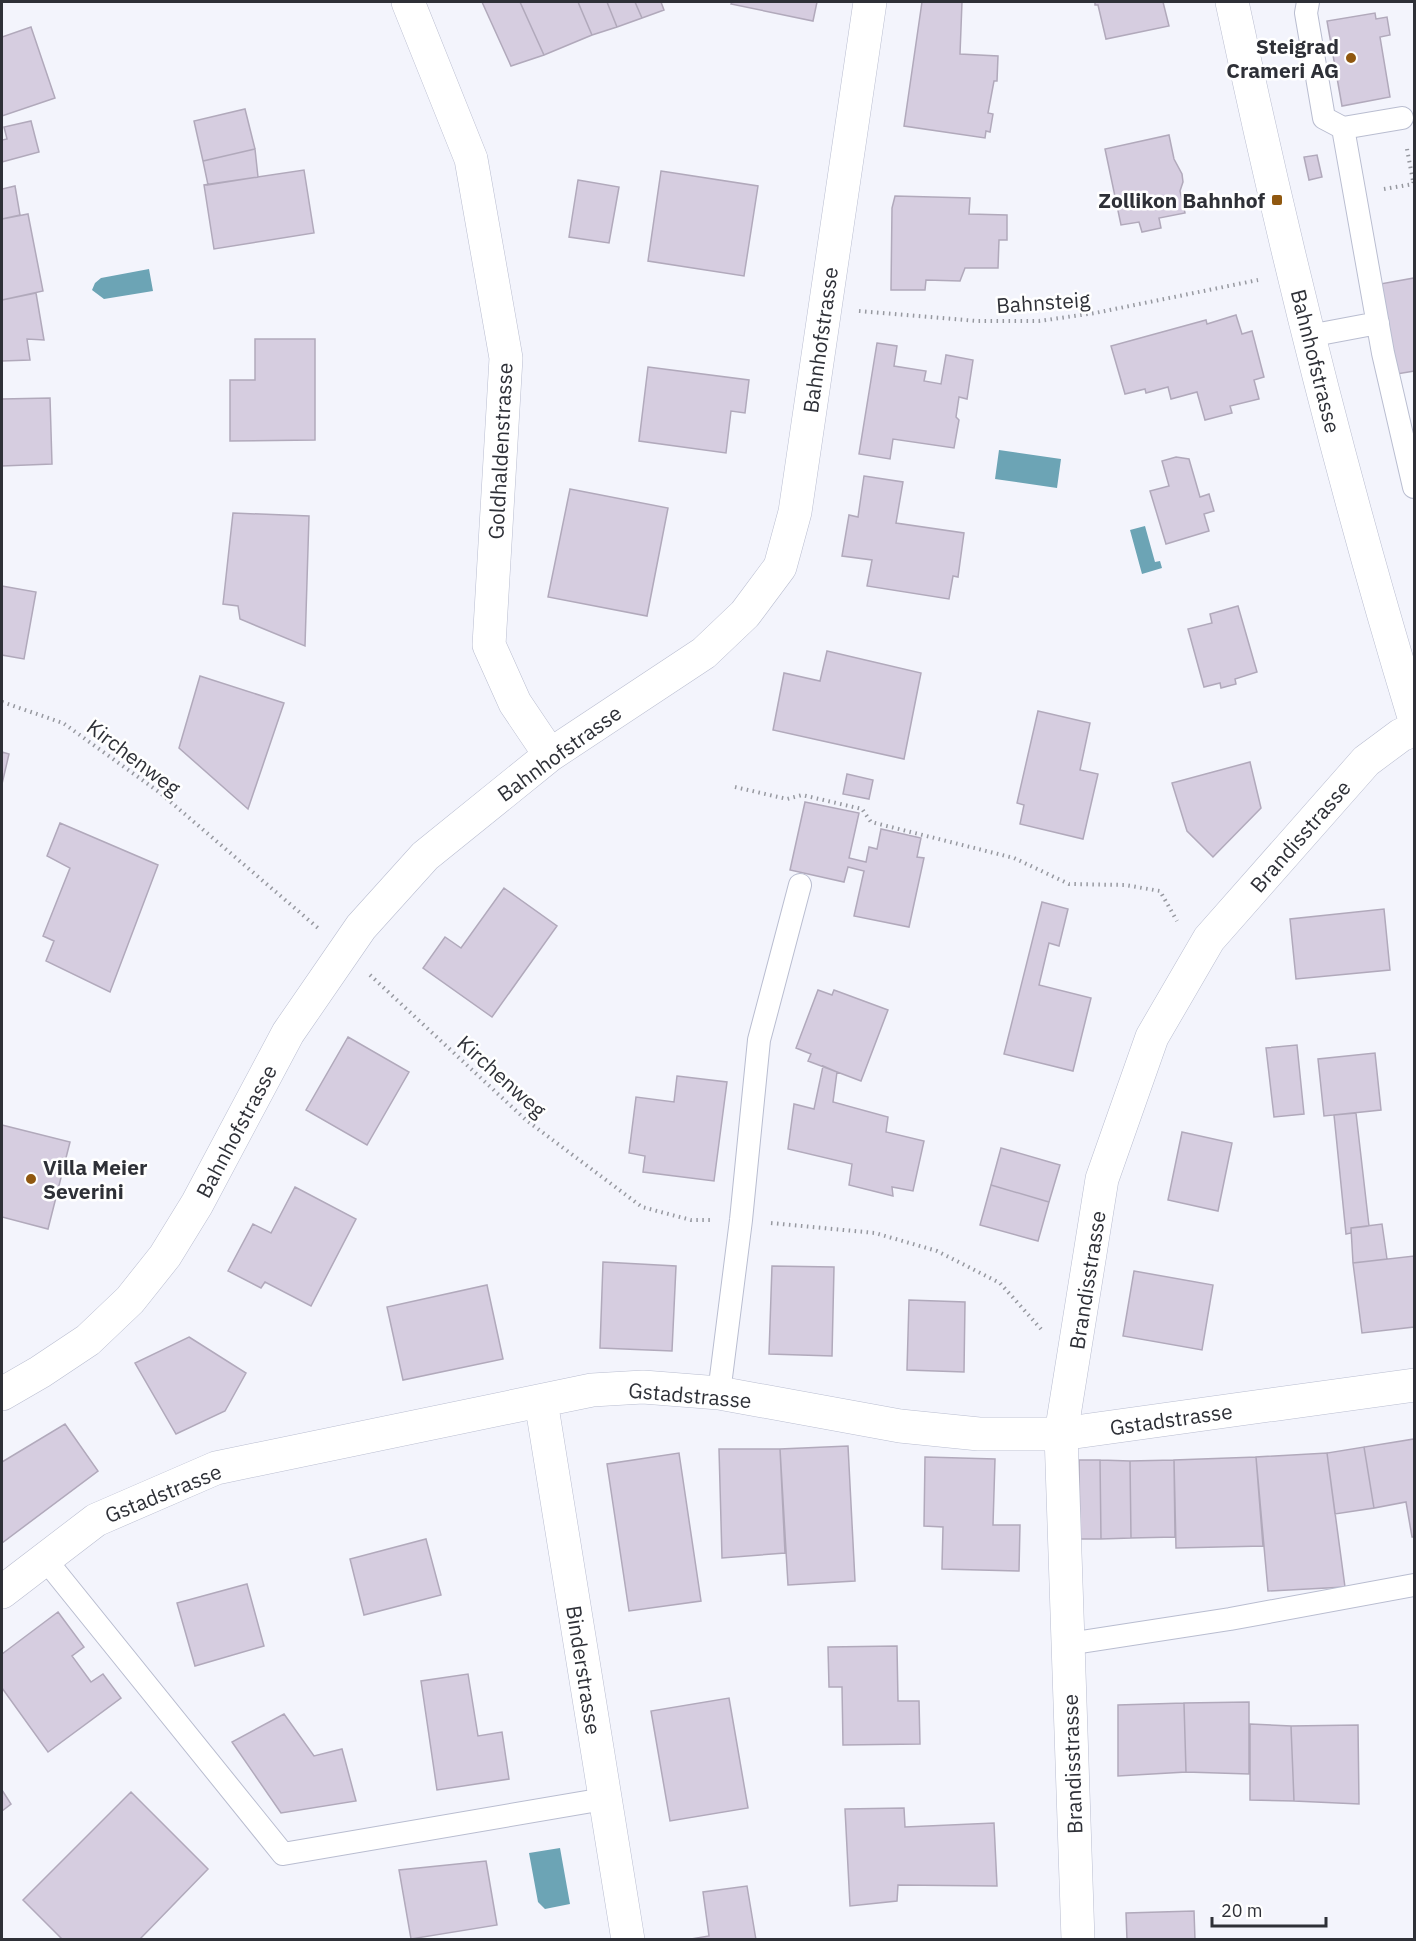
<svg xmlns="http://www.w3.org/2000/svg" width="1416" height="1941" font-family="'IBM Plex Sans',sans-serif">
  <rect width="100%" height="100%" fill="#f3f4fc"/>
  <path fill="#6ca4b5" d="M149,269L153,291L104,299L92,290L95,283L101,278Z
    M999,450L1061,459L1057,488L995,479Z
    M1145,526L1155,562L1160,561L1162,568L1142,574L1130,530Z
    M560,1848L570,1904L545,1909L538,1902L529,1853Z"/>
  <path fill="#d6cde0" stroke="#b1a9bb" stroke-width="1.5" d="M482,2H520L544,55L511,66Z
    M520,2H578L592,35L544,55Z
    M578,2H607L617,27L592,35Z
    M607,2H635L642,18L617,27Z
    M635,2H661L664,10L642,18Z
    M732,2H817L813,21L731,4Z
    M922,2H962L960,54L998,56L997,81H994L988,113L993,114L990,132L986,131L985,138L904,126Z
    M1095,2H1163L1169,26L1106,39L1098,5H1095Z
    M1375,13L1376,19L1387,17L1390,35L1380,37L1390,97L1342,106L1327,21Z
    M31,27L55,98L2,116V37Z
    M245,109L255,149L203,161L194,121Z
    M31,121L39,152L2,162V140L7,139L4,127Z
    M1169,135L1174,159L1182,174L1183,182L1180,191L1185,213L1159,218L1161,228L1142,232L1139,222L1121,225L1105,149Z
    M255,149L258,177L208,185L203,161Z
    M1317,155L1322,177L1309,180L1304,157Z
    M304,170L314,233L214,249L204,185Z
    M661,171L758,186L744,276L648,261Z
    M578,180L619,187L609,243L569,237Z
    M15,186L20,215L2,219V189Z
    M895,196L970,198L969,214L1007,215V240H999L998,268H965L960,281L926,280L925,290H891L892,208Z
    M28,214L43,291L2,300V219Z
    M1414,278V371L1397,374L1380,284Z
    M36,293L44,340L27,339L30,360L2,361V300Z
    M1236,315L1242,334L1252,331L1264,377L1254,380L1259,399L1230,406L1232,413L1205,420L1197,392L1171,399L1168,387L1146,393L1145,389L1125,394L1111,346L1206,320L1207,324Z
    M255,339H315V440L230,441V380H255Z
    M877,343L897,346L894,366L926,371L924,381L941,384L946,355L973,360L967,399L959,397L956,417L959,420L954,448L893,439L890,459L859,454Z
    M648,367L749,380L745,413L731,411L726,453L639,441Z
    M50,398L52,464L2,466V399Z
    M1176,457L1189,459L1200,497L1209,494L1214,511L1204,514L1209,531L1166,544L1150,491L1169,486L1162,461Z
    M864,476L903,482L896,523L964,533L958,577L953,576L949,599L867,586L872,560L842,556L849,515L858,517Z
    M570,489L668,508L647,616L548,597Z
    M233,513L309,516L305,646L240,619L238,606L223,604Z
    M2,586L36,592L24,659L2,655Z
    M1238,606L1257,672L1235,679L1236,684L1221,688L1220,683L1204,687L1188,629L1212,623L1210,614Z
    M827,651L921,673L904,759L773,730L784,673L820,681Z
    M200,676L284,703L248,809L179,748Z
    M1038,711L1090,723L1080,770L1098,774L1083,839L1020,824L1024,805L1017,803Z
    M2,752L9,754L2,784Z
    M1250,762L1261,808L1213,857L1187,831L1172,783Z
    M847,774L873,780L869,799L843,794Z
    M805,802L859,813L849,858L866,862L869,847L877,849L881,829L921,838L917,857L924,858L909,927L854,916L864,871L848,867L844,882L790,870Z
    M60,823L158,865L110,992L46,961L54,941L43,936L70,868L47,856Z
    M504,888L557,926L492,1017L423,968L445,937L461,948Z
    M1042,902L1068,909L1059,946L1049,943L1039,985L1091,998L1073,1071L1004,1054Z
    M1384,909L1390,970L1296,979L1290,919Z
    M818,990L832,995L834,990L888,1010L861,1081L808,1061L811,1054L796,1048Z
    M348,1037L409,1072L367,1145L306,1110Z
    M1297,1045L1304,1114L1274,1117L1266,1048Z
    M1375,1053L1381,1110L1324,1116L1318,1059Z
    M823,1066L837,1072L833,1102L888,1117L886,1132L924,1141L913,1191L892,1187L893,1196L849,1185L852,1164L788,1149L794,1104L814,1109Z
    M677,1076L727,1082L714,1181L643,1172L645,1156L629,1153L636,1097L674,1102Z
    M1356,1113L1369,1226L1351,1228V1233L1346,1234L1334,1115Z
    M2,1125L70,1142L48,1229L2,1217Z
    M1182,1132L1232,1143L1218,1211L1168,1200Z
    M1001,1148L1060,1165L1049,1202L991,1185Z
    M991,1185L1049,1202L1038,1241L980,1225Z
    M295,1187L356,1219L311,1306L265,1282L261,1288L228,1271L253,1224L271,1233Z
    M1382,1224L1387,1259L1353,1263L1351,1228Z
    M1414,1256V1327L1362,1333L1353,1263Z
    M603,1262L676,1266L672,1351L600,1348Z
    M772,1266L834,1267L832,1356L769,1354Z
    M1134,1271L1213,1285L1202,1350L1123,1336Z
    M487,1285L503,1359L403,1380L387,1307Z
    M909,1300L965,1302L964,1372L907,1370Z
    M189,1337L246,1373L225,1411L176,1434L135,1363Z
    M65,1424L98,1471L2,1543V1462Z
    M1414,1439V1537H1412L1406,1502L1374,1508L1364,1447Z
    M848,1446L855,1581L788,1585L780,1449Z
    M1364,1447L1374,1508L1335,1514L1327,1453Z
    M719,1449H780L785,1553L722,1558Z
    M679,1453L701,1601L629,1611L607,1464Z
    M1327,1453L1345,1587L1268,1591L1256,1457Z
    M925,1457L995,1459L993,1525H1020L1019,1571L942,1569L943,1527L924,1526Z
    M1256,1457L1263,1546L1176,1548L1174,1460Z
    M1079,1460H1100L1101,1539H1080Z
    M1100,1460L1130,1461L1131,1538L1101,1539Z
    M1174,1460L1175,1537L1131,1538L1130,1461Z
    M426,1539L441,1595L364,1615L350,1559Z
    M247,1584L264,1646L195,1666L177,1603Z
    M58,1612L84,1647L72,1656L91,1682L103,1674L121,1698L48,1752L2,1688V1654Z
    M897,1646L898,1701H919L920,1744L843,1745L842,1687H829L828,1647Z
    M468,1674L478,1736L502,1732L509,1779L437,1790L421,1681Z
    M729,1698L748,1808L670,1821L651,1711Z
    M1249,1702V1774L1186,1772L1184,1703Z
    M1184,1703L1186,1772L1118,1776V1705Z
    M284,1714L314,1756L342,1749L356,1801L281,1813L232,1742Z
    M1250,1724L1291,1726L1294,1801L1250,1800Z
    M1358,1725L1359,1804L1294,1801L1291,1726Z
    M2,1790L11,1804L2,1811Z
    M131,1792L208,1869L139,1940H63L23,1900Z
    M904,1808L905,1827L994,1823L997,1886L898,1885L897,1901L850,1906L845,1809Z
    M486,1861L497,1925L411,1939L399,1870Z
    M747,1886L756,1940H685L709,1936L703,1892Z
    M1194,1911L1195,1940H1127L1126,1913Z"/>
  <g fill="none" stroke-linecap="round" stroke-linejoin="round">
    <defs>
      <path id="lane" d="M1308,2L1306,13L1324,118L1343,128L1383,353L1414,487
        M1343,128L1402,118
        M1309,336L1378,323
        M719,1393L741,1220L759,1040L800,885
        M45,1559L283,1854L604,1799
        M1068,1644L1230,1619L1414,1585"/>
      <path id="street" d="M408,2L471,159L506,358L489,645L515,703L550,755
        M1232,2C1283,242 1342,481 1414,717
        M2,1394L40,1372L88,1340L130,1300L165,1256L197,1204L288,1033L361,927L425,856L550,755L704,653L745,614L780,567L795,512L870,2
        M541,1401L628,1940
        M2,1592L96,1520L216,1468L592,1390L643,1387L719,1393L900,1426L979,1434H1061L1414,1385
        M1078,1940L1061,1434L1102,1179L1152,1037L1209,939L1366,761L1401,735L1414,730"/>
    </defs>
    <use href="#lane" stroke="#b9bdd0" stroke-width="24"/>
    <use href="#street" stroke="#b9bdd0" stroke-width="34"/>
    <path stroke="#9799a0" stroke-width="4" stroke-dasharray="1.5 4.5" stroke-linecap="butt" d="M1407,149L1413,181
      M1384,189L1413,184L1414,181
      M859,311L977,321H1039L1095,313L1258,280
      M2,702L63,723L159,792L318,928
      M735,787L787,799L802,795L862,809L871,822L1014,858L1069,884L1125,885L1160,891L1177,921
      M370,975L526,1120L642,1207L691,1220H710
      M771,1223L875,1233L937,1251L1000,1283L1041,1329"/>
    <use href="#lane" stroke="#fff" stroke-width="22"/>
    <use href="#street" stroke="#fff" stroke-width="33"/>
  </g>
  <g fill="#905810" stroke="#fff" stroke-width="2">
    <circle cx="1351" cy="58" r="6"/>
    <rect x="1271" y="194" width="12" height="12" rx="3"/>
    <circle cx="31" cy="1179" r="6"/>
  </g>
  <g text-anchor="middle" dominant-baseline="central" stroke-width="5" stroke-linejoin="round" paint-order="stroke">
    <g font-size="21" font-weight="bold" fill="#2e3037" stroke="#fff" text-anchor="end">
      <text x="1339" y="46">Steigrad<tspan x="1339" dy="24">Crameri AG</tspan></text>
      <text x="1265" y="200">Zollikon Bahnhof</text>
      <text x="43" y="1167" text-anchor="start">Villa Meier<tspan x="43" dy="24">Severini</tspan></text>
    </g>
    <g font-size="21" fill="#2e3037" stroke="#fff">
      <text transform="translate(1043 302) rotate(-4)">Bahnsteig</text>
      <text transform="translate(820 340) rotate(-82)">Bahnhofstrasse</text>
      <text transform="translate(1316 361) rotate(76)">Bahnhofstrasse</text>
      <text transform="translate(500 451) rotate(-87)">Goldhaldenstrasse</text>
      <text transform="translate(559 753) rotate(-36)">Bahnhofstrasse</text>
      <text transform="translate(134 757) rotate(37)">Kirchenweg</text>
      <text transform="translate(1300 836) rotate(-49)">Brandisstrasse</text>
      <text transform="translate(502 1076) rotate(42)">Kirchenweg</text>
      <text transform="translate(236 1131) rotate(-62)">Bahnhofstrasse</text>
      <text transform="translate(1087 1280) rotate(-81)">Brandisstrasse</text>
      <text transform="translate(690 1395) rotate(5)">Gstadstrasse</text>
      <text transform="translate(1171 1419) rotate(-8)">Gstadstrasse</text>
      <text transform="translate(163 1493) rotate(-22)">Gstadstrasse</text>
      <text transform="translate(584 1670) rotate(81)">Binderstrasse</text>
      <text transform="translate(1072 1764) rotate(-92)">Brandisstrasse</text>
    </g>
  </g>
  <rect width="1416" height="1941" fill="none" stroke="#2e3037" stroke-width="6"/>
  <path d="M1212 1917v9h114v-9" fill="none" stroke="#2e3037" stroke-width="3"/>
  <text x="1221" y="1917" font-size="18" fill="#2e3037" stroke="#ffffff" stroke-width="4.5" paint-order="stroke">20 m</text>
</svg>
